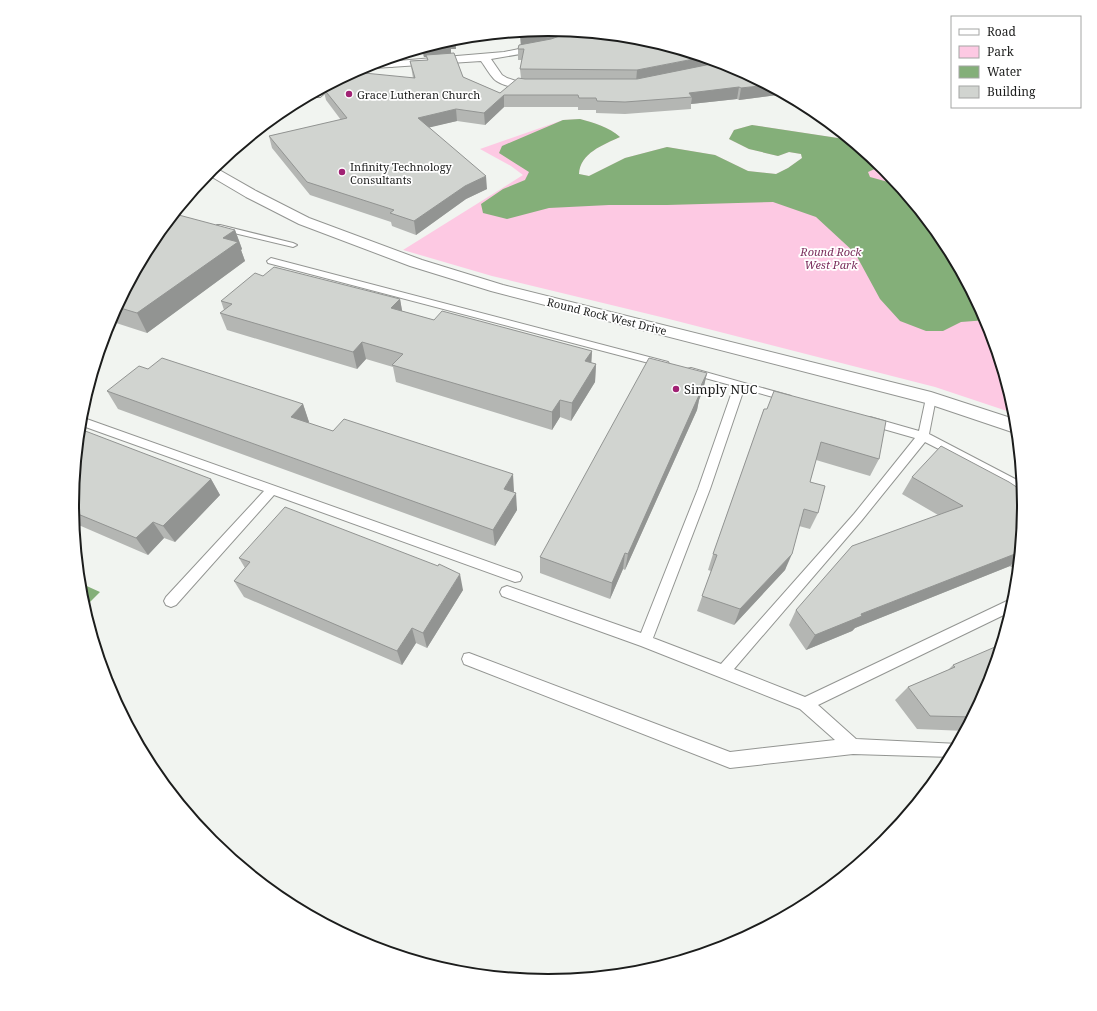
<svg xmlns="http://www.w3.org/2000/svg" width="1097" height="1011" font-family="'Noto Serif',serif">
  <rect width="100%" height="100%" fill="#f1f4f0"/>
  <path fill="#fdc9e3" d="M580,119C594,123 609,127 620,137C603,145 580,153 579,174L589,176L625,158L667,147L715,155L748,171L776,174L788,168L802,158L801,154L789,152L778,156L749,149L729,139L734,130L752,125L851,140L886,169L945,241L989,323L1016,414L935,387L665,318L492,276L403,250L523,175L511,166L480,149L563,120Z"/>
  <path fill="#84af79" d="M580,119C594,123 609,127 620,137C603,145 580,153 579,174L589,176L625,158L667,147L715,155L748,171L776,174L788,168L802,158L801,154L789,152L778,156L749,149L729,139L734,130L752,125L851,140L885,168H877L868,172L870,177L899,185L945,241L987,320L961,322L943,331H926L900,321L880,299L855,253L816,217L773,202L667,205H609L549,208L507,219L483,213L481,204L503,189L525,180L529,172L499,153L502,146L563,120Z
    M80,583L100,592L84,608Z"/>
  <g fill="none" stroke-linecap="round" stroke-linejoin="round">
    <defs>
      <path id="service" d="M392,58L395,65L392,67L390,66L387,59Z
        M337,81V83L320,97H316V95L325,87Z
        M217,225H220L293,243L297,245L293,247L217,229Z
        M271,258L668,362L669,364L664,367L268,263L267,261Z
        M691,368L791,396L792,398L791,400L787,401L744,389L710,489L653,638L721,664L854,514L915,438L866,424L865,421L866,418L870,417L919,431L926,398L927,396H935L936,398L929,434L1023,483V492L925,442L862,520L734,669L805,697L1009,600L1016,599L1012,611L818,705L856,739L959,744L951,757L853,754L730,768L464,664L462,659L464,654L469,653L730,752L835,740L800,709L641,646L502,596L500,592L502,588L507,586L641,633L698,489L734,386L687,373L686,371L687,369Z
        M81,417L520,573L522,577L520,581L515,582L274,495L176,605L171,607L166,605L164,601L166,597L264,491L80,425Z"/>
      <path id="minor" d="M580,32L592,33L590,35L550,49L491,59L502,75L507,78L519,82L545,84L546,86L545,88C532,91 503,88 494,79C489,74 485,66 481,61L359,69L374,63L504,52L548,43Z"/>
      <path id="tertiary" d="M214,167L256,191L309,218L422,260L503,285L931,392L1017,420L1018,434L926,403L491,291L410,266L299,224L246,197L207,174Z"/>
    </defs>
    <use href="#service" stroke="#939592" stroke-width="2"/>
    <use href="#minor" stroke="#939592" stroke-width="2"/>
    <use href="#tertiary" stroke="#939592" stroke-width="2"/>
    <use href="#service" fill="#fff" fill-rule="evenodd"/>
    <use href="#minor" fill="#fff" fill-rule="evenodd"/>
    <use href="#tertiary" fill="#fff" fill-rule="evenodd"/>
  </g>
  <path fill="#b4b6b3" d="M455,38L456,49H451V53L463,77L500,93L521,78L520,69L522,60H518V49L519,45L785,94L739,100L737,99L691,104V109L625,114L596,113V110H578V107H504L485,125L457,121L429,127L487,189L466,199L416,235L392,226L391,222L310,195L272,148L269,136L341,120L326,100L323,88L413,78L412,72L410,61L427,60L426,57H424L420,49Z
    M235,230L242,249L241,250L245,261L147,333L110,321L152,241Z
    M263,276L400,299L402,311L434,320L592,351L591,363L596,364L595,382L571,421L560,417L552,430L396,382L393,367L366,359L357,369L227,330L220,313L224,310L221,301Z
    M148,369L303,404L309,422L308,423L333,431L514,491L513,492L517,510L495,546L118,409L107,391Z
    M707,373L703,390L699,400L697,410L625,570L623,569L610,599L540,573V557Z
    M764,409L879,459L870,476L816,460L810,482L818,513L810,529L799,526L785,570L734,625L697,611L711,571L708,570L713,554Z
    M912,477L1025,506L1019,564L1011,567L1010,566L855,628L852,631L806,650L789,625L796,610L938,515L902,494Z
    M211,479L220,495L175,542L164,538L148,555L74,523L72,505Z
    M239,558L463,590L427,648L416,643L402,665L244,597L234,581L245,568Z
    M953,665L989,688L966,731L917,729L895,700L908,687L948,670Z"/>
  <path fill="#929492" d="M552,29L576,32L548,42L521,47L520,36Z
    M455,38L456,49H451V55H426V57H424L423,48Z
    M704,57L726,64L636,82L637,70Z
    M768,85L785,94L739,100L741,88Z
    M739,87L737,99L691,104L692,97L689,93Z
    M504,95V107L485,125L484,113Z
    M456,109L457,121L419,130L418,118Z
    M486,176L487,189L466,199L416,235L414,221L465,186Z
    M235,230L242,249L241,250L245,261L147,333L137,313L223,238Z
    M400,299L403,316L391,308Z
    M362,342L366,359L357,369L353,352Z
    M592,351L591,368L585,361Z
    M596,364L595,382L571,421L572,403Z
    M95,365L98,369L93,372Z
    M707,373L703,390L699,400L697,410L625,570L628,554Z
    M560,400V417L552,430V412Z
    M303,404L309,422L297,434L291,417Z
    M513,474L514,491L505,506L504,489Z
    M211,479L220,495L175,542L163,526Z
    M516,493L517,510L495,546L493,530Z
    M153,522L164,538L148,555L136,538Z
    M1020,552V555L1010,566L855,628L852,631L806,650L815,635L861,614Z
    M625,553L623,569L610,599L612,583Z
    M792,554L785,570L734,625L740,609Z
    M1020,558L1019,564L1011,567Z
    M460,574L463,590L427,648L423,633Z
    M412,628L416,643L402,665L397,651Z"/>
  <path fill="#d1d4d0" stroke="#929492" d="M549,29H552L520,36L521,32Z
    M574,31L642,38L704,57L637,70L520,69L524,49H518L519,45L551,39Z
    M449,40L450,43L438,44Z
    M454,53L463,77L500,93L518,78L525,79H637L721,62L731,65L768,85L741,88L739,87L689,93L692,97L625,102L597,101L596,98H579L578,95H504L484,113L456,109L418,118L486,176L465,186L414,221L390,213L394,210L307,182L269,136L347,118L323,88L354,72L415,78L410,61L428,60L426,55Z
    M175,214L235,230L223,238L238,242L137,313L117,307L152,241Z
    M274,267L400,299L391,308L434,320L442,311L592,351L585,361L596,364L572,403L560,400L552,412L392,365L403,354L362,342L353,352L220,313L232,304L221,301L255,273L263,276Z
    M162,358L303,404L291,417L333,431L344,419L513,474L504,489L516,493L493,530L107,391L139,366L148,369Z
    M649,358L707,373L698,392L700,393L628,554L625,553L612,583L540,557Z
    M774,391L886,421L879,459L821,442L810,482L825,486L818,513L804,509L792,554L740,609L702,596L717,555L713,554L764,409H767Z
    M80,429L211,479L163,526L153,522L136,538L73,512L72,505Z
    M941,446L1009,482L1024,492L1025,506L1020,552L861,614L862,616L815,635L796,610L852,546L963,506L912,477Z
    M285,507L438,566L439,564L460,574L423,633L412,628L397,651L234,581L250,562L239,558Z
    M1002,644L989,688L973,717L930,716L908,687L955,667L953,665Z"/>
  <g fill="#a12274" stroke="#fff" stroke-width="1.5">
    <circle cx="349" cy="94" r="4"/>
    <circle cx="342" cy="172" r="4"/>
    <circle cx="676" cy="389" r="4"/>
  </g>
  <g text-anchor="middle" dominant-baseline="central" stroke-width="3.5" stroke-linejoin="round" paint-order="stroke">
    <g font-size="11" fill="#1c1d1c" stroke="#fff" text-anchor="start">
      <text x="357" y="94">Grace Lutheran Church</text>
      <text x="350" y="166">Infinity Technology<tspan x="350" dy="13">Consultants</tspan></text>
    </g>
    <g font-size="11" font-style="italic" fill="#7b2e5c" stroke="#fff">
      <text x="831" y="251">Round Rock<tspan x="831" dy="13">West Park</tspan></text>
    </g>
    <g font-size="11" fill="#1c1d1c" stroke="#fff">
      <text transform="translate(607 316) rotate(14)">Round Rock West Drive</text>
    </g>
    <g font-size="13" fill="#1c1d1c" stroke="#fff" text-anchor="start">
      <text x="684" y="389">Simply NUC</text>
    </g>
  </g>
  <path d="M0 0H1097V1011H0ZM79 505a469 469 0 1 1 938 0a469 469 0 1 1-938 0Z" fill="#fff" fill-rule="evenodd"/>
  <path fill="none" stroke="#1c1d1c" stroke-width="2" d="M79 505a469 469 0 1 1 938 0a469 469 0 1 1-938 0Z"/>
  <rect x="951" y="16" width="130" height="92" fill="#ffffff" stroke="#a4a5a4"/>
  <rect x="959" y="29" width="20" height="6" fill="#ffffff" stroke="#a4a5a4"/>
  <text x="987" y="36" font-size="12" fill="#1c1d1c">Road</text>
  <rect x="959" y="46" width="20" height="12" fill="#fdc9e3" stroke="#a4a5a4"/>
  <text x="987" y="56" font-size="12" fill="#1c1d1c">Park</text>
  <rect x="959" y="66" width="20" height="12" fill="#84af79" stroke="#a4a5a4"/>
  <text x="987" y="76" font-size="12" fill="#1c1d1c">Water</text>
  <rect x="959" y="86" width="20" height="12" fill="#d1d4d0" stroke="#a4a5a4"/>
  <text x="987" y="96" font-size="12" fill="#1c1d1c">Building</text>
</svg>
